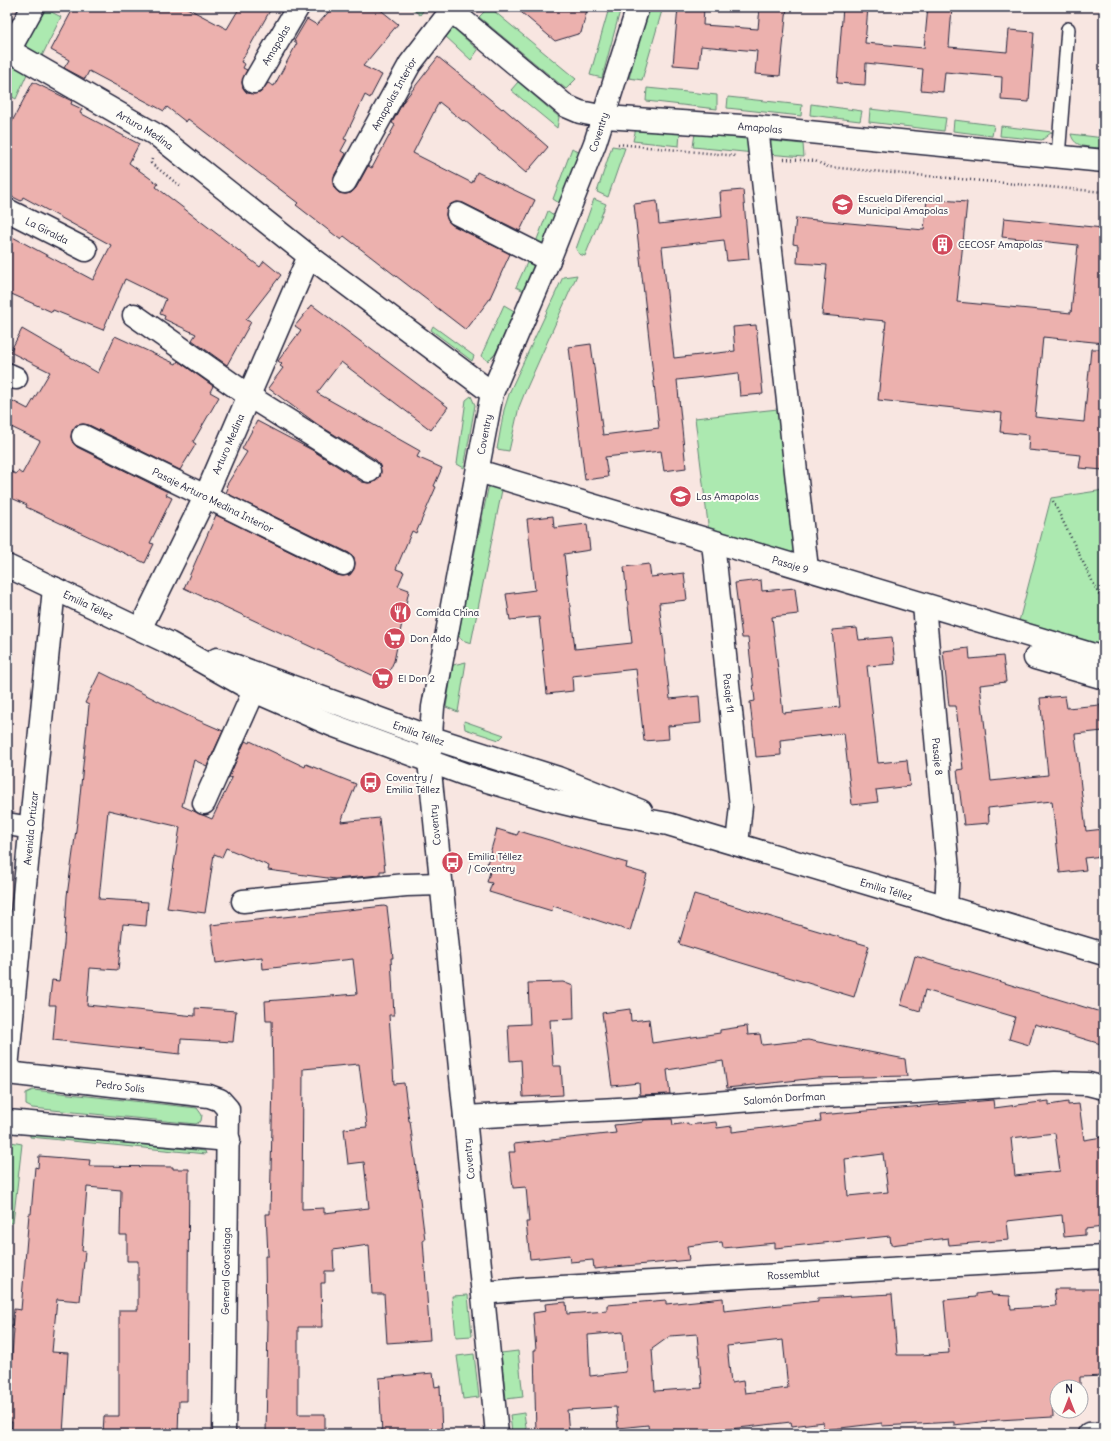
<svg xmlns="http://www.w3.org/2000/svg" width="1111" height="1441" font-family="Delius,sans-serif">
  <rect width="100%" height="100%" fill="#f8e6e1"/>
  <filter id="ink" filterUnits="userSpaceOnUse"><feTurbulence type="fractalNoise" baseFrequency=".025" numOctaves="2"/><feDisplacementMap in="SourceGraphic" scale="8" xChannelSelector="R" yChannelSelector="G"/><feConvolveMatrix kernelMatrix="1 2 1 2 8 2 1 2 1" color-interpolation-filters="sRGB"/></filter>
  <g filter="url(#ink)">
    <path fill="#ace9b0" stroke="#678676" d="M42,7L61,17L40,60L23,51L22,41Z
      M410,7H426L420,15Z
      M489,7L576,79L566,89L479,17Z
      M649,7H663L642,80L629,78Z
      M609,8L620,11L602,78L590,75Z
      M451,26L478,50L471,60L444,35Z
      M17,62L30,75L27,74L16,99L7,94V72L11,64Z
      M518,82L559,117L557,128L511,90Z
      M647,88L717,95V109L646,101Z
      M728,97L802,105L801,116L727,108Z
      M811,104L862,111L860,121L810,115Z
      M870,109L946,118L944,131L869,122Z
      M954,120L994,125L992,136L953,131Z
      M1001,126L1052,132L1042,140L1000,136Z
      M636,128L680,133L679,146L633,141Z
      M695,133L753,140L754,153L693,147Z
      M1071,134L1104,138V148C1092,147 1074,149 1071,134Z
      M771,141L803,144L804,157L767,154V144Z
      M612,146L625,148L608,197L597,192Z
      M572,148L580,153L562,205L553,199Z
      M594,199L606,204L585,256L579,254L576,249Z
      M548,211L558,218L547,247L536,242Z
      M530,256L539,260L526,292L516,287Z
      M577,275L525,392L519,407L509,451L497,449L504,410L510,391L563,277Z
      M504,305L516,312L495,354L488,361L481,356Z
      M433,326L474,356L472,361L431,330Z
      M471,396L475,405L464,468L457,464L466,400Z
      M778,409L795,558L709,532L695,418Z
      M489,484L503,485L471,643L462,640L458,635Z
      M1104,490V652L1017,629L1051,498Z
      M466,662L458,712L446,707L453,665Z
      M464,721L504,735L499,740L465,729Z
      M33,1090L197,1108L202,1115L201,1121L196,1124L32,1108L26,1105V1093Z
      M30,1133L205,1151L206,1154L30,1137Z
      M11,1142L22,1144L13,1223H7C7,1204 3,1157 11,1142Z
      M468,1295L472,1336L456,1337L452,1296Z
      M518,1351L523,1397L506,1399L501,1353Z
      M474,1354L479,1397L463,1399L457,1356Z
      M524,1413L527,1434H512L510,1415Z"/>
    <path fill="#ecb1ae" stroke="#22223b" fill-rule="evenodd" d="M74,7H185L227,29L240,7H272L241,62L245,64L243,68L247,70L242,82L243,88L247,93L254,94L260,93L268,83L274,86L297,43L294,41L307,19L317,25L333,7H377L398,24L363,66L382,75L370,98L365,95L344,139L347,140L341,151L346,154L334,176L333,183L334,188L339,193L345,194L351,193L356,188L368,166L372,168L395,125L392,123L403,102L438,57L502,109L503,108L548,147L526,173L464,120L463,121L439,102L413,153L472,183L477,172L535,200L520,231L463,203L457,202L451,204L447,208L446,215L448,221L452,225L510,254L489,300L466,330L344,236L341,240L296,205L298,203L188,119L186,122L167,107L164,111L89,71L85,79L64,68L69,60L51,50Z
      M515,7H588L581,33L555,41Z
      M678,7H704L703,25L758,29L760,7H787L780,76L755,74L757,51L701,46L699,67L673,65Z
      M843,7H868L865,43L924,48L928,7H952L949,47L1007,52L1009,30L1034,32L1029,102L1001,100L1002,77L945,72L943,92L921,90L923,69L866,63L865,85L837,83Z
      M33,82L72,101L71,104L82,109L80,113L139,144L129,163L158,184L156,187L260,267L264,261L281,275L246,320L251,322L227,365L192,340L196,334L164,319L165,316L160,314L166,299L125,279L103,330L53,310L52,312L7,292V234L93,280L111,245L23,197L21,201L7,194V131Z
      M743,190L749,259L727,261L724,240L662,247L674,358L735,351L733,327L756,325L763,394L740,396L738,373L677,380L686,468L664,471L661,451L605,457L608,477L585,480L569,347L591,344L603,435L659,428L634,204L657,201L659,224L722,217L720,192Z
      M927,199L967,202L957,302L1071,313L1078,245L1002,237L1004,218L1103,228L1101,249L1104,250V281L1100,316L1104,317V343L1043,337L1035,417L1084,422L1091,349H1104V470L1079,468L1081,455L1028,450L1029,435L1000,432L1002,413L878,400L886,321L822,315L827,265L797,263L798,245L793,244L796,218L924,230Z
      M312,305L448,407L431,430L341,362L317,393L420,451L417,457L442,468L434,486L436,487L416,533L412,531L396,569L404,572L398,586L409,590L394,661L385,681L184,588L216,515L337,575L343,576L350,575L354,569L355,563L354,557L349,553L226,493L228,488L226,486L247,452L242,449L257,421L312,450L362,482L368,483L374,482L380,477L381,472L380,466L376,460L317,424L268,388L283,368L280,366L282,364L278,361L301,330L295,326Z
      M22,329L98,373L115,336L176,364L178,361L213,386L210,392L219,397L193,442L196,444L180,470L89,425L83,424L76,425L72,431L71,437L73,443L77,447L168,492L166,495L172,498L150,543L154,544L145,563L26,507L27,505L7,496V470L16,474L18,471L22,474L40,441L7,425V398L28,409L50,372L10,352Z
      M553,516L554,528L587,524L590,550L564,554L575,649L632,643L624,567L649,564L651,577L684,573L687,600L659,603L670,699L699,696L701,723L668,726L669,739L644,741L636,669L572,676L573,691L547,694L539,617L510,620L506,594L535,590L527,519Z
      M761,580L762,591L795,588L798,614L772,617L783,713L840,707L832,630L857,628L859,640L892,637L895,664L867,666L878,763L907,760L910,786L876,790L878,802L852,805L844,733L780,740L781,755L756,757L750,702L755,701L748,638H742L735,583Z
      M969,648L970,659L1003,656L1006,682L980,685L991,781L1048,775L1040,698L1065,696L1067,708L1100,705L1103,731L1075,734L1086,831L1104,829V856L1084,858L1086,870L1060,873L1052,801L988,808L989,823L964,825L957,770L963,769L956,706H949L943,651Z
      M100,672L184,714L223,731L207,766L194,760L182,806L212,819L232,778L229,777L245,741L249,743L250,741L305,767L306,764L356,784L341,822L379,818L385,871H380V875L335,879L268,870L269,866L226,848L222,857L214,854L205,913L167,908L180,827L108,810L99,899L148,902L146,926L123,924L118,970L90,968L87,1005L195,1016V1008L236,1011L233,1042L181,1039L180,1054L53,1040L56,1005H49L52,980L59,981L64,944L67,896L78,815L89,705L85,703Z
      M497,829L517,835L519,831L627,863L626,868L647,874L630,931L553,906L552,911L489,892L492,883L487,882L490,872L485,871Z
      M694,894L869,946L854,997L679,944Z
      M384,906L387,907L393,958H391L394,1015H389L394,1084L404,1083L409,1121H410L425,1240H423L430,1340L387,1343L384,1294H372L369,1245L333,1250L334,1271H325V1283H321L322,1327H298V1414H325V1434H266L268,1321H266L265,1256H268L266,1214H270L273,1081L272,1021H266L265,1001L357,994L353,959L263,969L262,957L216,963L211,925ZM359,1064L367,1127L344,1129L348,1164L364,1162L369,1208L324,1213V1208L302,1209L303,1069Z
      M915,956L1104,1013V1045L1035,1024L1029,1045L1009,1039L1015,1017L925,990L920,1011L901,1005Z
      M563,982L573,986L574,1019L550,1020L553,1066H561L563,1095L523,1097L521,1060L510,1061L508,1025L530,1024L528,983Z
      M630,1009L631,1021L649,1019L652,1043L720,1033V1030L747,1026L748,1035L760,1034L762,1045L808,1040L905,1059L907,1076L816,1078L727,1088L723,1061L667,1070L670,1094L640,1095L639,1083L612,1086L602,1013Z
      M993,1100L994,1108L1049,1101V1105L1068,1102V1105L1079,1104L1084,1140L1102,1137L1104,1153V1227L1085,1229V1235L1064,1237L1062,1215L1007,1221L1009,1240L949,1245L948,1238L891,1245L890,1236L775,1248V1243L723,1248L722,1242L687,1246L689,1260L594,1269L593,1260L570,1262L569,1255L530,1259L526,1222H529L526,1187L513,1188L509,1152H515L514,1144L616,1133L614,1125L643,1122V1120L672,1119L673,1125L688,1123V1125L716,1122L717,1128L732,1126V1132L821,1121L820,1115ZM1055,1133L1060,1171L1015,1176L1011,1138ZM883,1154L888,1192L848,1196L845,1159Z
      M39,1156L90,1160L89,1166L173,1167V1169H189L187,1401H179L178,1434H103L104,1416H119V1310H138V1261H127V1235H120L121,1190L87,1187L82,1251H85L80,1301L57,1299L52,1352L68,1353L63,1434H11L12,1422H7V1417L14,1329L12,1328L14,1309L21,1310L29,1214H31L35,1167L38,1168Z
      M1054,1289H1101L1104,1376L1080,1377V1387H1057V1392H1052L1053,1417L998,1420L954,1425V1422L882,1426V1423L824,1430L823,1422L792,1426L791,1422L721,1430L649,1434L648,1425L618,1428L616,1407L567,1410L569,1434H536L534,1350H536L533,1313L546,1311L545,1304L566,1302L567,1314L607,1311V1305L666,1300V1304L723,1298L724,1311L818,1301V1298L892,1294L897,1355H920L949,1353L944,1300L976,1297V1294L991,1292L992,1295L1010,1296L1011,1309L1056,1306ZM623,1332L626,1372L590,1376L588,1335ZM697,1334L702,1388L655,1391L652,1349L670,1336ZM783,1340L788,1388L745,1393L743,1381L731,1383L727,1346Z
      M433,1373L435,1387L440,1386L442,1434H382L379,1378Z"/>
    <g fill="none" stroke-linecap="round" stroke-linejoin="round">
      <defs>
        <path id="service" d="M1058,157L1068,29"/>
        <g id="minor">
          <path id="s1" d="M7,49L158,136L309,256L492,393"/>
          <path d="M7,54L33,7"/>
          <path id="s2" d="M254,82L298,7"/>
          <path d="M757,127L807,569"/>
          <path id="s3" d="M345,182L410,64L454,7"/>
          <path id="s4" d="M7,210L86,250"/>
          <path d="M458,214L549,260"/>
          <path d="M134,315L249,396L369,471"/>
          <path d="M7,374L16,378"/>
          <path id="s5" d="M83,436L343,564"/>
          <path id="s6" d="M478,471L1104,658"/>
          <path id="s7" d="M713,542L741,806L737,844"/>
          <path id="s8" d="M924,605L948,870L946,907"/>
          <path id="s9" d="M140,629L206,495L309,256"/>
          <path d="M1035,658L1104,678"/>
          <path d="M204,803L254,691"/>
          <path d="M7,824L31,828"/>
          <path d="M243,901L406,885L441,884"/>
          <path id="s10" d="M7,1068L54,588"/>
          <path id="s11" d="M7,1073L209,1096L220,1100L228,1109L224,1434"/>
          <path id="s12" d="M465,1117L674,1106L793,1097L915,1092L1055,1083L1088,1084L1104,1088"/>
          <path d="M7,1121L229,1140"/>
          <path id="s13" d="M483,1293L525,1289L1104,1257"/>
          <path d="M1089,1434L1104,1433"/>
        </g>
        <g id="tertiary">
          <path id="s14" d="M447,7L566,106L580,112L605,117L757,127L1104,161"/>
          <path id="s15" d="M7,566L169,643L254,691L332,725L464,774L551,800L601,812L668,824L1104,954"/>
          <path id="s16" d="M217,659L429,737L558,778L641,811"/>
          <path id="s17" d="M497,1434L429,761L433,707L492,393L549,260L595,143L638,7"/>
        </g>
      </defs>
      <use href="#service" stroke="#22223b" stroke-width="16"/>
      <use href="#minor" stroke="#22223b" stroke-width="25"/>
      <use href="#tertiary" stroke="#22223b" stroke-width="25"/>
      <path stroke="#22223b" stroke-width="2.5" stroke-dasharray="1 3" stroke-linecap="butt" d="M618,144L737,156
        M152,159L151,163L180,186
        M784,159L815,161L828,167L1104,192
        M1053,501L1104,605"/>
      <use href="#service" stroke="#fdfcf7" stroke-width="13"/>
      <use href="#minor" stroke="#fdfcf7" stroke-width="22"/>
      <use href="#tertiary" stroke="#fdfcf7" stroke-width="22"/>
    </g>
  </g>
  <defs>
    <symbol id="school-disc" viewBox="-11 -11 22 22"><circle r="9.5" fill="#d1495b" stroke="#fdfcf7"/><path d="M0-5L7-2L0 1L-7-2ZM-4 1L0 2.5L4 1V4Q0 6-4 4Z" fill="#fff"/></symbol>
    <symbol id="building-disc" viewBox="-11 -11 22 22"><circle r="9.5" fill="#d1495b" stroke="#fdfcf7"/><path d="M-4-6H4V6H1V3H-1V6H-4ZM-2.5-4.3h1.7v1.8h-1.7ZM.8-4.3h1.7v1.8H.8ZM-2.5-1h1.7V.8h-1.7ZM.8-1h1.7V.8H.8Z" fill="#fff"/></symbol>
    <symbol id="restaurant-disc" viewBox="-11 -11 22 22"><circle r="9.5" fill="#d1495b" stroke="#fdfcf7"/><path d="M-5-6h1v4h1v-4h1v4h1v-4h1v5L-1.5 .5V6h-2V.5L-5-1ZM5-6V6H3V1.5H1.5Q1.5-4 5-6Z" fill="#fff"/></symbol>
    <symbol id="supermarket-disc" viewBox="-11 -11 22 22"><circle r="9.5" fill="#d1495b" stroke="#fdfcf7"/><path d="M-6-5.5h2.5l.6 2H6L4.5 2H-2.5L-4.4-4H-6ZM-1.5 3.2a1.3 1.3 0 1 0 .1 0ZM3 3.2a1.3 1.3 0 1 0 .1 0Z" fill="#fff"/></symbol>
    <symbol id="bus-disc" viewBox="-11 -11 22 22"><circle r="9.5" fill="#d1495b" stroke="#fdfcf7"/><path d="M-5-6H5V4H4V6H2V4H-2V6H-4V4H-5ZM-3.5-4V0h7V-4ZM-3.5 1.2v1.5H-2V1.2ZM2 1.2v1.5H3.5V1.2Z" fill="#fff"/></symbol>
  </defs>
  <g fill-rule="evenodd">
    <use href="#school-disc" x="830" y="192" width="25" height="25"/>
    <use href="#building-disc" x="930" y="232" width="25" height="25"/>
    <use href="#school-disc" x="668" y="484" width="25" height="25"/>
    <use href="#restaurant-disc" x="388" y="600" width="25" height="25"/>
    <use href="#supermarket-disc" x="382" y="626" width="25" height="25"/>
    <use href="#supermarket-disc" x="370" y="666" width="25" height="25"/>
    <use href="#bus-disc" x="358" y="770" width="25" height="25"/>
    <use href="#bus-disc" x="440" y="850" width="25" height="25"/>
  </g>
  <g text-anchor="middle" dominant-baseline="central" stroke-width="4" stroke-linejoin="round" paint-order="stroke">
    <g font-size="10" fill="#22223b" stroke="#fdfcf7">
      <text stroke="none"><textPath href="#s2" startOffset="43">Amapolas</textPath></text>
      <text stroke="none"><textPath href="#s3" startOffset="101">Amapolas Interior</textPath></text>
      <text stroke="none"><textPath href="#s14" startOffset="351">Amapolas</textPath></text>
      <text stroke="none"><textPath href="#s1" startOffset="160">Arturo Medina</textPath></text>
      <text stroke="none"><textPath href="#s17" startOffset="1332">Coventry</textPath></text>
      <text stroke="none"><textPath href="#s4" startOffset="45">La Giralda</textPath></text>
      <text stroke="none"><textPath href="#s17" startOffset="1008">Coventry</textPath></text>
      <text stroke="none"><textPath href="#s9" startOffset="205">Arturo Medina</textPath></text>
      <text stroke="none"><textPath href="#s5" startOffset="145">Pasaje Arturo Medina Interior</textPath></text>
      <text stroke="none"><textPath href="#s6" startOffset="326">Pasaje 9</textPath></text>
      <text stroke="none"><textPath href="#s15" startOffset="90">Emilia Téllez</textPath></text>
      <text stroke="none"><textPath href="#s7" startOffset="152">Pasaje 11</textPath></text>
      <text stroke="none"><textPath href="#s16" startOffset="215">Emilia Téllez</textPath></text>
      <text stroke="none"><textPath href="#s8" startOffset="152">Pasaje 8</textPath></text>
      <text transform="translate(435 825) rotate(-96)">Coventry</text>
      <text stroke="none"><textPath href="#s10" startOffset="241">Avenida Ortúzar</textPath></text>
      <text stroke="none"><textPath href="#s15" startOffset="941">Emilia Téllez</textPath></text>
      <text stroke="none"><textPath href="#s11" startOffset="114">Pedro Solís</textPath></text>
      <text stroke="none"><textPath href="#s12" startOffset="320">Salomón Dorfman</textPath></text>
      <text transform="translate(469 1159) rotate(-96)">Coventry</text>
      <text transform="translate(226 1271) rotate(-89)">General Gorostiaga</text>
      <text stroke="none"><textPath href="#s13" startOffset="311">Rossemblut</textPath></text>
    </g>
    <g font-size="10" fill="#22223b" stroke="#fdfcf7" text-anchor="start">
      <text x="858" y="198">Escuela Diferencial<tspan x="858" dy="12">Municipal Amapolas</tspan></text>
      <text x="958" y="244">CECOSF Amapolas</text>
      <text x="696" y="496">Las Amapolas</text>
      <text x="416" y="612">Comida China</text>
      <text x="410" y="638">Don Aldo</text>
      <text x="398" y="678">El Don 2</text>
      <text x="386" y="777">Coventry /<tspan x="386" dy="12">Emilia Téllez</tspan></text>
      <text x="468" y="856">Emilia Téllez<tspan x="468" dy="12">/ Coventry</tspan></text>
    </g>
  </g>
  <rect width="1111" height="1441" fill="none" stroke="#fdfcf7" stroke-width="24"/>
  <rect x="12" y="12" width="1087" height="1417" fill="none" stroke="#22223b" stroke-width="1.5" filter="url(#ink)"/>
  <g transform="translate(1069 1399)"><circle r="19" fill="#fdfcf7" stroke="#a5a5ac"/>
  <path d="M0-3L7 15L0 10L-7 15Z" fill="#d1495b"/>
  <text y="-6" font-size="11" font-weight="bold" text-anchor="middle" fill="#22223b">N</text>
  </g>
</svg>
